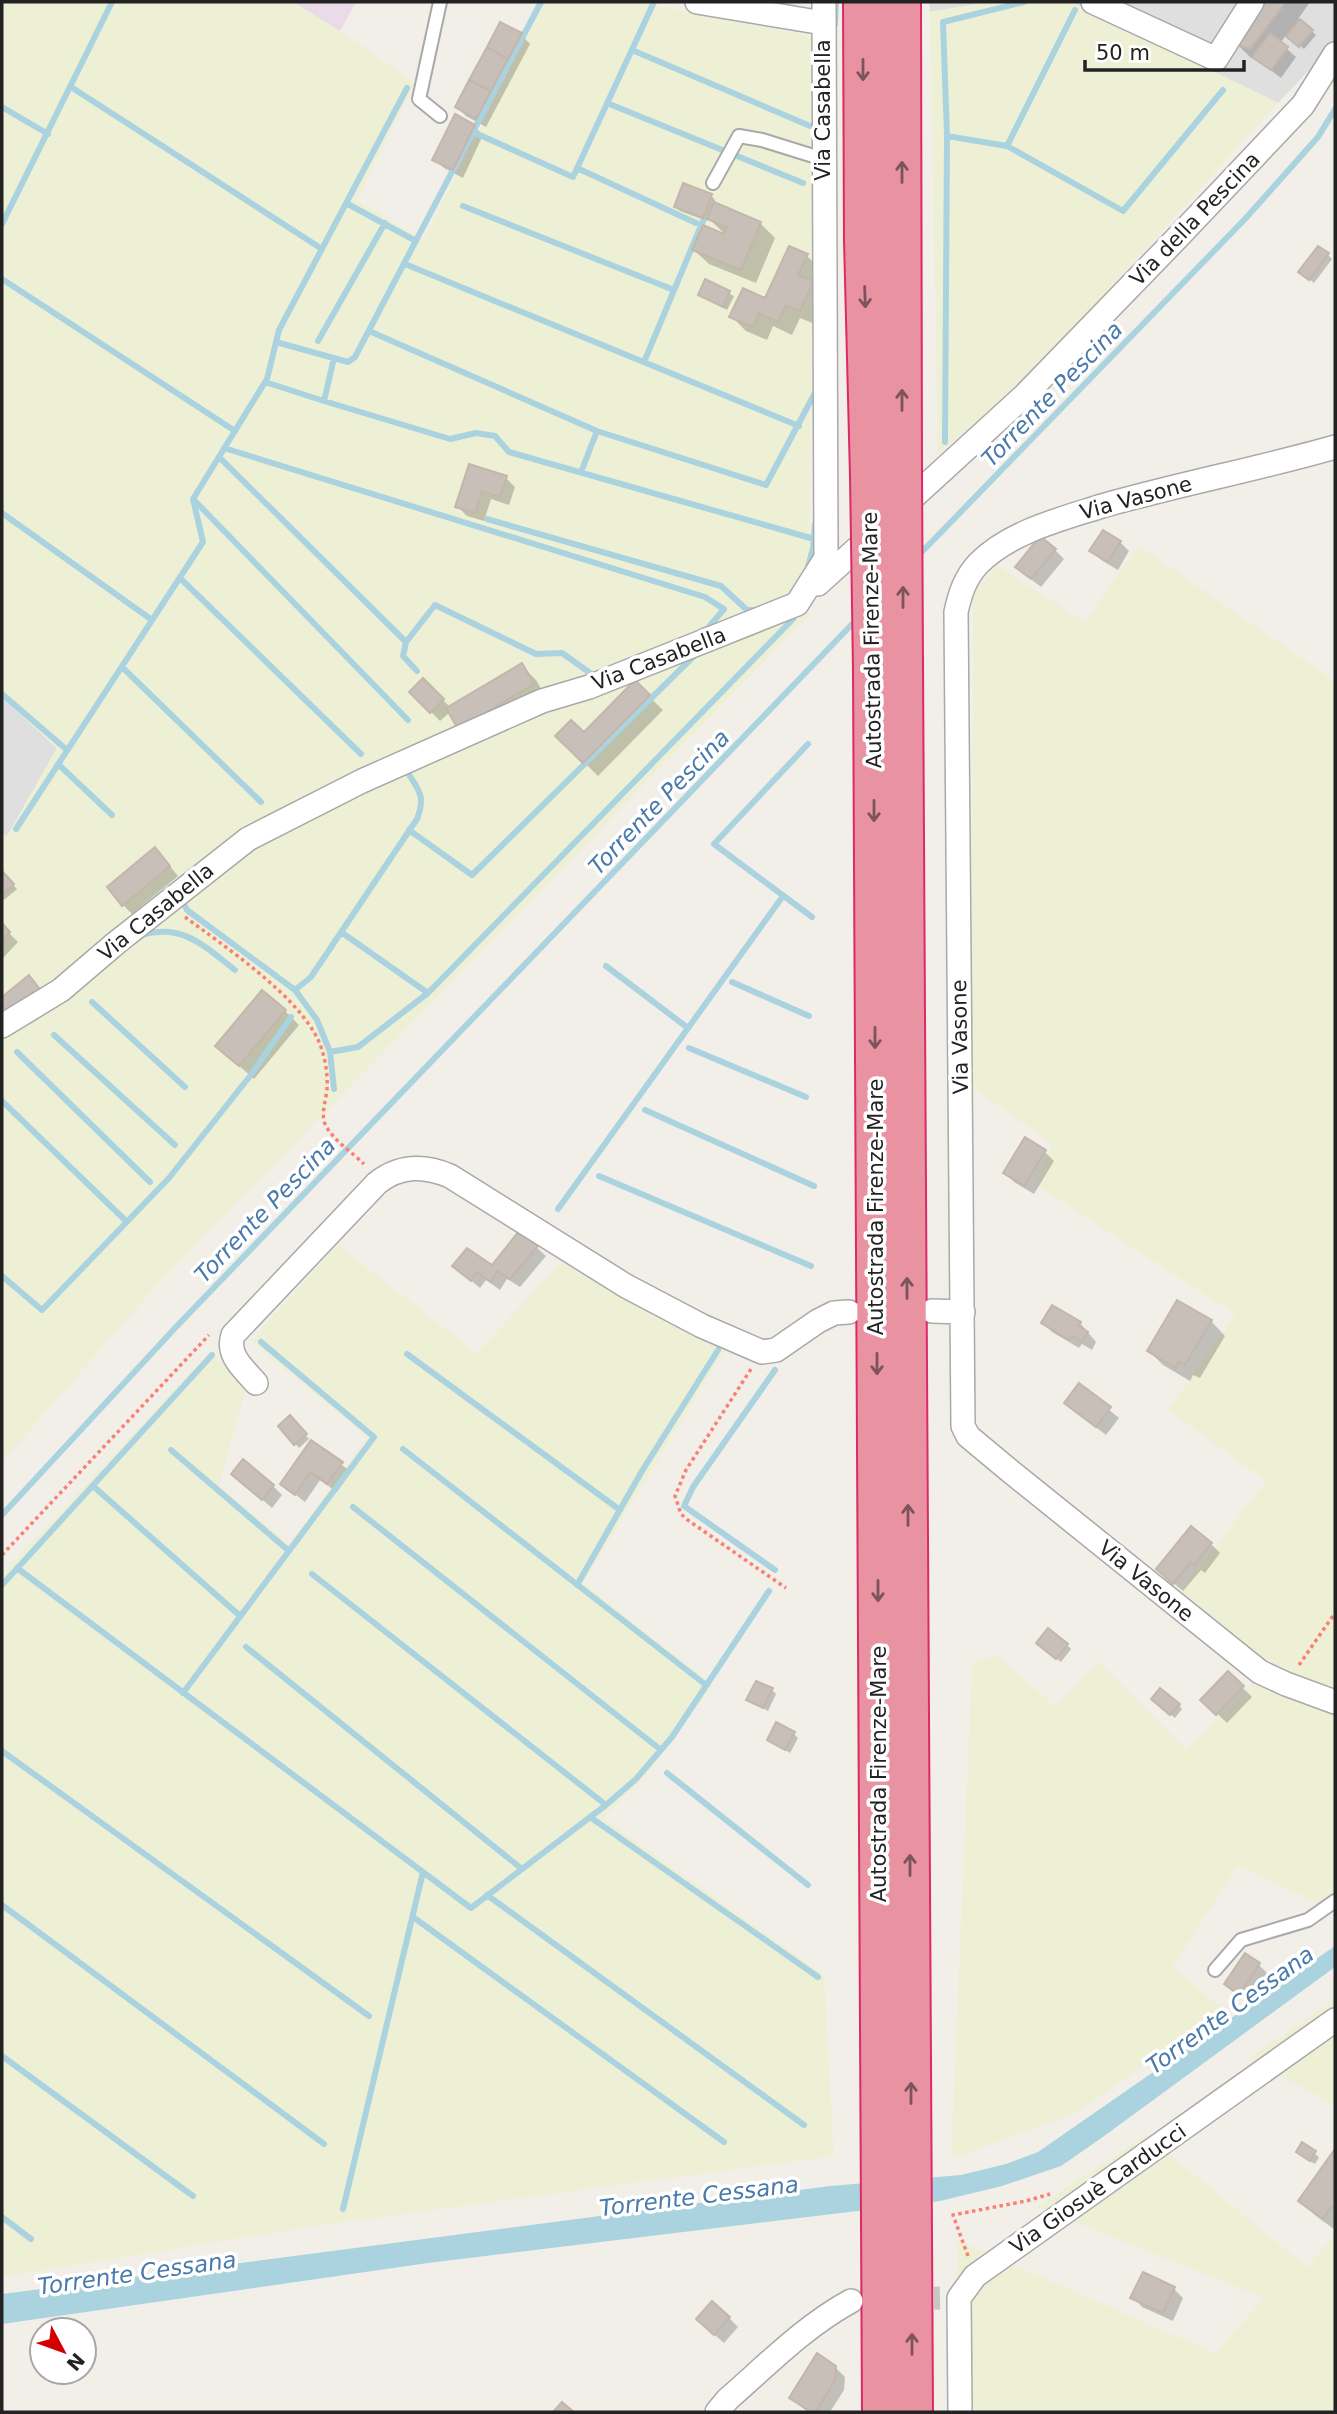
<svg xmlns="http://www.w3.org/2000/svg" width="1337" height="2414" font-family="'DejaVu Sans',sans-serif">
  <rect width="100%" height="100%" fill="#f2efe9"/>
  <path fill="#e0dfdf" d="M929,2H990L930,12Z
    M1071,2H1335V43L1278,103Z
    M2,697L57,748L7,837L2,834Z"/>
  <path fill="#ebdbe8" d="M293,2H356L340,31Z"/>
  <path fill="#eef0d5" d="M2,2H293L360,44L415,83L357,200L423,240L544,2H639L814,37L809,615L155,1287L2,1462V834L7,836L57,748L2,697Z
    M990,2H1071L1278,103L1018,389L938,454L930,12Z
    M1138,545L1335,681V1895L1321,1905L1238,1865L1173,1967L1222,2008L1079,2112L951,2159L972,1663L997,1655L1056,1707L1098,1661L1186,1749L1270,1667L1179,1593L1266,1481L1168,1410L1235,1314L1036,1185L1052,1144L971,1086L973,595L997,565L1085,622Z
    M337,1245L477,1353L566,1257L727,1346L583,1583L713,1685L646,1776L603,1818L824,1975L834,2156L329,2224L2,2277V1574L211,1350L246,1389L219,1485L289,1544L367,1437L251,1341Z
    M1335,2000V2105L1248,2058Z
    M1146,2135L1307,2267L1335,2234V2412H962L957,2240L1215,2353L1264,2298L1037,2207Z"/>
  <path fill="#aad3df" d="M1335,1946V1967L1100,2139L1061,2166L1002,2186L940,2201L428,2263L2,2324V2294L18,2292L830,2186L961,2175L1006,2164L1038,2152Z"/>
  <path fill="#0003" d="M1262,2H1310L1298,19L1316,35L1304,49L1287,34L1280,43L1296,57L1281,78L1258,60L1251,58L1237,44Z
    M521,34L530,44L486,127L466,116L457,107Z
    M474,126L483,135L463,178L444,168L434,159Z
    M711,195L715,200L714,204L760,223L775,238L756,283L709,264L694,250L728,237L708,218L707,221L680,211L676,207Z
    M1328,255L1332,259L1314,283L1305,276Z
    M807,256L821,270L815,324L800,318L792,335L773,326L767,340L746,331L731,316L766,300Z
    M706,282L734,296L727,310L700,295Z
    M470,466L506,478L515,487L509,505L491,499L484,521L467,516L457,506Z
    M1120,542L1129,551L1118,570L1101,560L1092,551Z
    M1055,550L1064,559L1041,587L1027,576Z
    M521,665L536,680L547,699L474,742L450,712L440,721L411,692L423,680L450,707Z
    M635,683L663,710L598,776L558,736L584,734Z
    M164,859L178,876L132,914L123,905Z
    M2,873L17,889L4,900L2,897Z
    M2,926L18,942L2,959Z
    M285,1011L299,1025L254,1079L217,1046Z
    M1025,1140L1045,1152L1054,1161L1034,1194L1014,1182L1005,1172Z
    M536,1247L546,1256L520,1287L507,1279L500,1290L486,1280L480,1288L454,1266L492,1268Z
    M1211,1321L1225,1336L1200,1378L1193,1375L1190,1381L1163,1365L1149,1351Z
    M1043,1323H1080L1096,1342L1092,1350L1082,1344L1079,1348L1052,1332Z
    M1080,1386L1119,1418L1106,1435L1076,1412Z
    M290,1418L309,1439L299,1448L280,1426Z
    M312,1442L351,1472L337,1492L320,1480L305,1502L282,1484Z
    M233,1474L273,1486L282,1495L272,1508Z
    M1211,1544L1220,1553L1205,1573L1201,1570L1183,1591L1167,1578Z
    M1067,1645L1071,1649L1061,1662L1043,1647Z
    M1228,1673L1252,1697L1227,1723L1203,1700Z
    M772,1690L776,1694L768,1711L749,1700Z
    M1153,1699L1179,1705L1182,1709L1175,1718Z
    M794,1734L798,1738L790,1753L769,1740Z
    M1259,1965L1268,1974L1249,2002L1226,1984Z
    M1303,2145L1319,2157L1315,2164L1302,2156Z
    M1335,2152V2230L1315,2215L1300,2200Z
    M1174,2289L1183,2298L1173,2321L1142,2307L1133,2297Z
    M729,2318L738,2327L724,2343L707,2328Z
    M835,2367L845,2377L844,2390L830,2412H808L791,2398Z"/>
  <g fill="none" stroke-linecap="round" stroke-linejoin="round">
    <path stroke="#aad3df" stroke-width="6" d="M835,24L836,2
      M632,50L810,126
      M71,87L322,249
      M607,103L803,183
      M2,107L48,134
      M473,132L573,177L654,2
      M947,136L1007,146L1123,211L1223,90
      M1007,146L1075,10
      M577,168L696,223
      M346,203L416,241
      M463,206L674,290
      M2,224L112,2
      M405,264L799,426
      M2,279L235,431
      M369,331L597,431L766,485L817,389
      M318,341L385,223
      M276,342L348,362L355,357L541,2
      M644,362L703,221
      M265,382L324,401L334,358
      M324,401L450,439L476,433L495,436L509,452L814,539
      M945,442L947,136L943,22L1024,2
      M224,448L705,597L724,609L708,628L701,631
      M219,457L406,642
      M581,472L597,431
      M194,500L408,720
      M2,513L152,620
      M487,519L721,586L747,610H760
      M917,557L1245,219L1318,137L1335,109
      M807,571L813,548L815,524
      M180,578L361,754
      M122,667L261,802
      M417,671L403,656L406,642L435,605L536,654L562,653L593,675
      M2,694L67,750
      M808,744L714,844L812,917
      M58,764L112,815
      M16,829L203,542L193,499L267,379L279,330L407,88
      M409,830L472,875L695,655
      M185,898L183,902L187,910L295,990L317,1020L330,1052L334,1089
      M341,932L428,993
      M141,935C183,923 204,946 235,970
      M606,966L688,1028
      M732,982L809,1016
      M295,990L311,977L417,819C426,795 419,791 406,770
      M92,1002L185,1087
      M54,1035L175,1145
      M689,1048L806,1097
      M17,1052L150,1182
      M330,1052L358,1047L428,993L793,619
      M2,1101L127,1222
      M645,1110L814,1186
      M599,1176L811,1266
      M558,1209L783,896
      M2,1276L42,1310L169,1178L250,1076L291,1017
      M407,1354L620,1510
      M403,1449L706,1685
      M171,1450L289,1551
      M93,1486L239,1615
      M353,1507L661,1750
      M2,1515L176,1327L858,618
      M17,1568L471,1908L606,1805L636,1779L672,1737L769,1591
      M775,1570L684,1506L693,1487L775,1370
      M312,1574L606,1805
      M2,1585L212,1355
      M577,1585L642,1471L718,1350
      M246,1647L522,1869
      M183,1693L374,1437L261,1342
      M2,1751L369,2016
      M667,1773L808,1885
      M590,1817L818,1977
      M487,1895L804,2125
      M2,1905L324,2144
      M413,1917L724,2142
      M2,2056L193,2196
      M343,2209L423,1872
      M2,2217L31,2239"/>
  </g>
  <path fill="#c7bfb8" stroke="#c4b6ab" stroke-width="2" d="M1260,2H1286L1250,49L1234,44Z
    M1300,19L1313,30L1299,47L1286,36Z
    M500,22L522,33L508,59L487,47Z
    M1270,33L1288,47L1271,70L1252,57Z
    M487,47L508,59L491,91L469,80Z
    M469,80L491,91L476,119L455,107Z
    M455,114L475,125L453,170L432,160Z
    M683,183L712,194L703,218L674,207Z
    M714,202L761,222L741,270L692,250L703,225L724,234L727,227L707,219Z
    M789,246L808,254L798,275L814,281L800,311L786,305L778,322L759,313L753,327L729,317L743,288L765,298Z
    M1318,246L1329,253L1309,280L1298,272Z
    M705,279L730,291L723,307L698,295Z
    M469,464L507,476L500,497L482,491L475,513L455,507Z
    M1103,530L1121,541L1108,562L1089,551Z
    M1040,536L1056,549L1031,579L1015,567Z
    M522,663L534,684L458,729L446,708Z
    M423,678L444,699L430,713L409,692Z
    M635,680L650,695L583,763L555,736L571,720L584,732Z
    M155,847L170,866L122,906L107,887Z
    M2,871L14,884L2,895Z
    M2,923L10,932L2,941Z
    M29,975L42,992L10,1016L2,1005V997Z
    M262,990L286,1010L239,1066L215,1046Z
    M1025,1137L1046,1150L1024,1186L1003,1173Z
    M519,1231L538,1246L510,1279L497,1271L491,1282L476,1272L471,1281L452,1266L467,1248L492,1265Z
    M1177,1300L1212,1320L1185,1365L1178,1362L1175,1368L1147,1351Z
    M1052,1305L1081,1322L1079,1326L1088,1332L1082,1342L1072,1336L1069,1340L1041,1323Z
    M1079,1383L1111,1407L1096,1427L1064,1403Z
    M290,1415L307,1434L294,1445L278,1426Z
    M311,1440L343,1462L327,1484L310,1472L295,1495L280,1484Z
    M243,1459L274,1485L262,1500L231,1474Z
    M1191,1526L1212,1543L1194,1565L1191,1562L1173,1584L1156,1569Z
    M1048,1628L1068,1644L1056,1659L1036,1643Z
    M1228,1671L1244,1686L1216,1715L1200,1700Z
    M756,1681L773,1688L763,1708L746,1700Z
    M1160,1688L1180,1704L1170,1715L1151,1699Z
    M776,1722L795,1732L785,1750L767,1740Z
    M1245,1953L1260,1963L1239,1995L1224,1984Z
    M1302,2142L1316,2151L1310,2161L1296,2152Z
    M1335,2149V2209L1331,2207L1323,2219L1298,2201Z
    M1143,2272L1175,2287L1163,2313L1130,2298Z
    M712,2301L730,2317L714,2335L696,2319Z
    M817,2353L836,2366L835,2380L816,2412H811L789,2398Z
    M562,2402L574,2412H553Z"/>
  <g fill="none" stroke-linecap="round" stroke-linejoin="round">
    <path stroke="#c8c6c1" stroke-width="23" stroke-dasharray="23 11" stroke-linecap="butt" d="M900,2299L940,2298"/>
    <defs>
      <path id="lane" d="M440,2L419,99L440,116
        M713,183L739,136L762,140L823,159
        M1215,1970L1241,1940L1308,1920L1335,1901"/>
      <path id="street" d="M697,2L823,23
        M1093,2L1216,59L1252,2
        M1335,447C1258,469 1179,484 1102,506C1061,519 1009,532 978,564C965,578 960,594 956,612L963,1426L968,1436L1010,1471L1260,1672L1286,1684L1335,1702
        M898,511L1025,395L1178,237L1303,105L1335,54
        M818,584L873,534
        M2,1026L61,990L116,943L248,839L362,781L542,701L589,687L797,604L826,558L824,2
        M932,1311L963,1312
        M256,1383C244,1369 226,1355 233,1335L377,1183C400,1165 424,1165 450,1176L626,1286L702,1326L762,1352L776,1350L818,1321L834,1313L849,1312
        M717,2412L728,2399C767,2365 805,2326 851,2301
        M960,2412L959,2298L975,2276L1335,2020"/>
      <path id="highway" d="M863,2L864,240L870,476
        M901,2L902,468
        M903,665L913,2412
        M873,669L882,2412"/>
    </defs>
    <use href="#lane" stroke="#a9a9a9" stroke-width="16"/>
    <use href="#street" stroke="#a9a9a9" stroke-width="26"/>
    <use href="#highway" stroke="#dc2a67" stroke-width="42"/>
    <path stroke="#fa8072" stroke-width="3.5" stroke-dasharray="3.5 3.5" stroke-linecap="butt" d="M185,917C224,946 300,997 319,1042C325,1056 328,1074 327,1089C326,1101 320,1115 326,1126C334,1141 353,1153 364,1164
      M751,1369L686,1470L675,1496L681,1514L689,1521L786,1588
      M2,1555L209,1335
      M1299,1665L1335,1613
      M968,2256L953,2215L1026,2201L1050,2194"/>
    <use href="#lane" stroke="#fff" stroke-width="12"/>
    <use href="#street" stroke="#fff" stroke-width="23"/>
    <use href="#highway" stroke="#e892a2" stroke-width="38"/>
    <defs>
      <path id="highway-bridge" d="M902,468L903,665
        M870,476L873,669"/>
    </defs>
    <use href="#highway-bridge" stroke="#dc2a67" stroke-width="42" stroke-linecap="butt"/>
    <use href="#highway-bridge" stroke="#e892a2" stroke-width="38"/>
  </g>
  <defs><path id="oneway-shaft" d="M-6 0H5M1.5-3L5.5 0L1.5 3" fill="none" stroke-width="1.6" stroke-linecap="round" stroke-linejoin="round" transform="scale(1.75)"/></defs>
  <g stroke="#7b545c">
    <use href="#oneway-shaft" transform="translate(863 70) rotate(90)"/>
    <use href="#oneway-shaft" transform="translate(902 172) rotate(-90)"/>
    <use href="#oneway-shaft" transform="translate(865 297) rotate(88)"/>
    <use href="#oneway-shaft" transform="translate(902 400) rotate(-90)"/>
    <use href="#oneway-shaft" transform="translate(903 597) rotate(-90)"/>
    <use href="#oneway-shaft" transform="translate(874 811) rotate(90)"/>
    <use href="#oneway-shaft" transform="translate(875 1038) rotate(90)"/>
    <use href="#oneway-shaft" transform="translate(907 1288) rotate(-90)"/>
    <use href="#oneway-shaft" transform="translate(877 1364) rotate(90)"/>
    <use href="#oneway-shaft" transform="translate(908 1515) rotate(-90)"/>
    <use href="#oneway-shaft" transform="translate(878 1591) rotate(90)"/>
    <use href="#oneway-shaft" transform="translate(910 1865) rotate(-90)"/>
    <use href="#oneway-shaft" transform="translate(911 2093) rotate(-90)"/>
    <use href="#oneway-shaft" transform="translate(912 2344) rotate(-90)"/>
  </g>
  <g text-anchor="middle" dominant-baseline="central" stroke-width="7" stroke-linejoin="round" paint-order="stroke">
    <g font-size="21" fill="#222" stroke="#fff">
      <text transform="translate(823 110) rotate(-90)">Via Casabella</text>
      <text transform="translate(1195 219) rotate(-46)">Via della Pescina</text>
      <text transform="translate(1136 498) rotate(-15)">Via Vasone</text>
      <text transform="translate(872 640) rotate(-91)">Autostrada Firenze-Mare</text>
      <text transform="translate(659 659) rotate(-21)">Via Casabella</text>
      <text transform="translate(156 912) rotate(-39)">Via Casabella</text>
      <text transform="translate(960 1037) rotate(-91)">Via Vasone</text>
      <text transform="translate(876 1207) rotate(-90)">Autostrada Firenze-Mare</text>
      <text transform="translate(1146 1581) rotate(39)">Via Vasone</text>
      <text transform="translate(879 1774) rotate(-90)">Autostrada Firenze-Mare</text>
      <text transform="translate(1098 2189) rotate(-35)">Via Giosuè Carducci</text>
    </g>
    <g font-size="23" font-style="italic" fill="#4a7aab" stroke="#fff">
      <text transform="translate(1052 394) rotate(-46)">Torrente Pescina</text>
      <text transform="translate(659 802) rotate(-46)">Torrente Pescina</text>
      <text transform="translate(265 1210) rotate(-46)">Torrente Pescina</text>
      <text transform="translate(1230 2010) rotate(-36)">Torrente Cessana</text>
      <text transform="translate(699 2196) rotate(-7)">Torrente Cessana</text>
      <text transform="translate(137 2273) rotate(-8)">Torrente Cessana</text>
    </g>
  </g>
  <rect width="1337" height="2414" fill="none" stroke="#222222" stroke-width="7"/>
  <g transform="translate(63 2351) rotate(131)"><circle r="33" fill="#ffffff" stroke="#a7a7a7" stroke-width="2"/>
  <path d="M0-5L12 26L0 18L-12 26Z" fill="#d40000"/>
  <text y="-10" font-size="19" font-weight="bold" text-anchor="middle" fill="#222222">N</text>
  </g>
  <path d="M1085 60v10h159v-10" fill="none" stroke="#222222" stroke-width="3.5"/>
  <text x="1096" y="60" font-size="21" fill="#222222" stroke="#ffffff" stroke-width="5" paint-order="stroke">50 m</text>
</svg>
